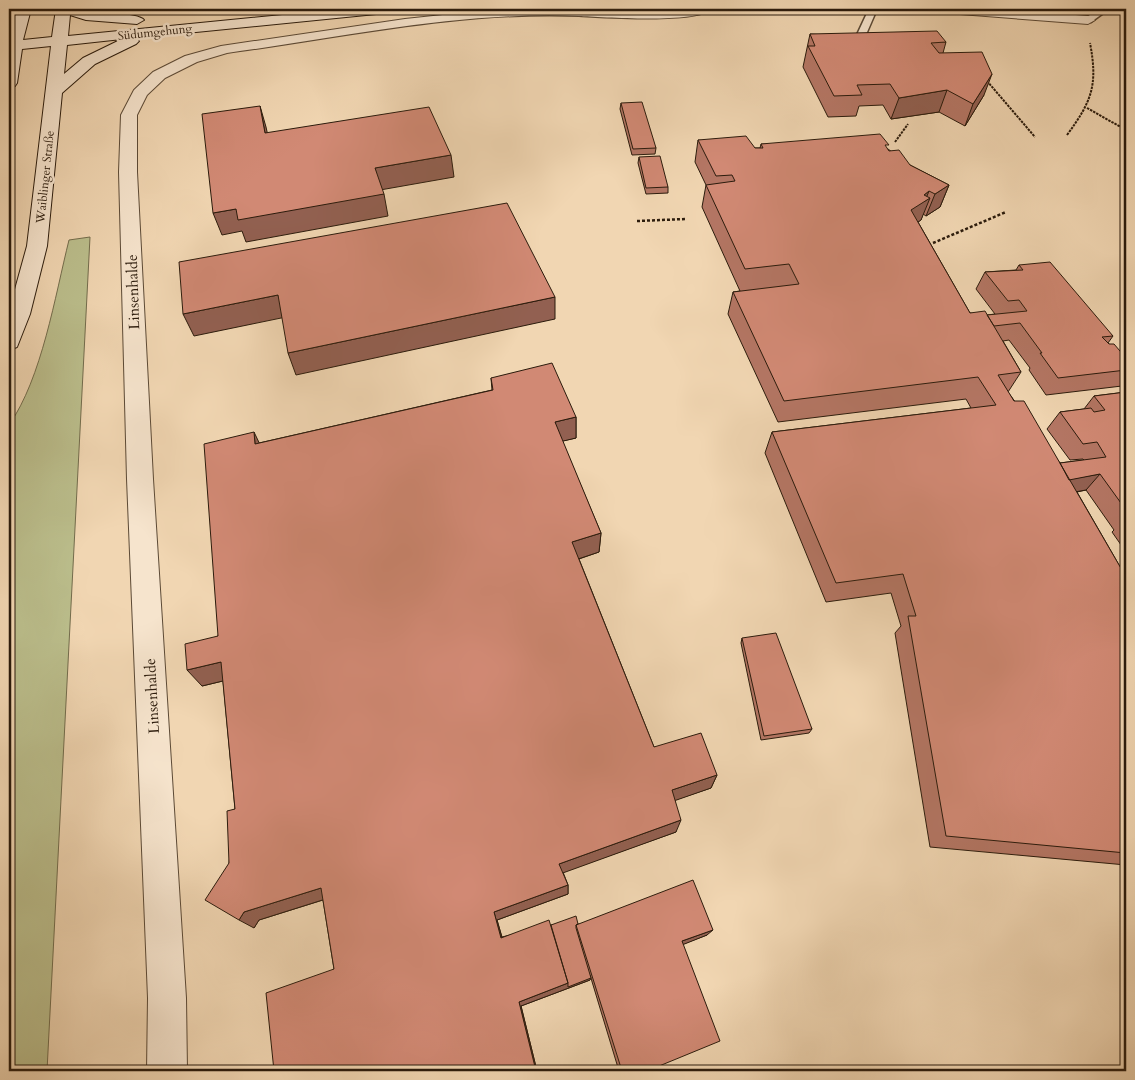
<svg xmlns="http://www.w3.org/2000/svg" width="1135" height="1080" font-family="Cardo,serif">
  <rect width="100%" height="100%" fill="#f1d6b2"/>
  <filter id="stains"><feTurbulence type="fractalNoise" baseFrequency=".004" numOctaves="4"/><feColorMatrix values="0 0 0 0 .2 0 0 0 0 .09 0 0 0 0 .02 0 0 0 .5 -.17"/></filter>
  <radialGradient id="worn" r=".72"><stop offset=".6" stop-color="#630" stop-opacity="0"/><stop offset="1" stop-color="#630" stop-opacity=".3"/></radialGradient>
  <path fill="#bbbe8c" stroke="#736c4c" d="M90,237L47,1071H9V425C42,378 55,296 69,240Z"/>
  <g fill="none" stroke-linecap="round" stroke-linejoin="round">
    <defs>
      <path id="lane" d="M869,9H877L861,46H855V39Z
        M1100,9H1109L1091,22H1085V18Z"/>
      <path id="street" d="M499,9H710C700,24 600,17 579,16C461,11 344,37 227,53L197,62L165,78L147,95L137,115V172L153,479L186,998L187,1071H147L148,998L127,479L119,172L121,115L134,90L153,72L185,56L221,46L405,19Z
        M940,9H999L1088,16L1095,20L1088,24L947,13Z"/>
      <path id="secondary" d="M17,9H31L23,40L52,37L56,9C69,9 139,12 144,20L137,24L86,20L70,15L68,36L344,9H393L386,13L136,38L139,41L136,44L95,64L62,93L47,246L30,314L17,347L9,350V311L27,246L51,46L22,49L17,83L15,86L9,88V37ZM122,39L83,58L64,74L67,45Z"/>
    </defs>
    <use href="#lane" stroke="#5c4a36" stroke-width="3"/>
    <use href="#street" stroke="#5c4a36" stroke-width="2"/>
    <use href="#secondary" stroke="#2b1b0c" stroke-width="2"/>
    <path stroke="#2b1b0c" stroke-width="2" stroke-dasharray="2.5 1" stroke-linecap="butt" d="M987,81L1035,137
      M1087,108L1126,130
      M1067,135C1092,101 1098,85 1090,43
      M895,142L908,124"/>
    <path stroke="#2b1b0c" stroke-width="2.5" stroke-dasharray="3 2" stroke-linecap="butt" d="M637,221L686,219
      M933,243L1006,212"/>
    <use href="#lane" fill="#f6e4cd" fill-rule="evenodd"/>
    <use href="#street" fill="#f6e4cd" fill-rule="evenodd"/>
    <use href="#secondary" fill="#f6e4cd" fill-rule="evenodd"/>
  </g>
  <path fill="#b47664" stroke="#2b1b0c" d="M810,34L946,42L943,53L984,95L965,126L939,112L891,119L883,105L859,106L856,116L828,117L803,67Z
    M621,103L656,148L655,154L632,155L620,109Z
    M698,140L755,148H760L761,144L888,149L910,165L949,185L940,207L926,216L923,214L921,220L918,222L970,313L987,315L995,314L976,289L985,272L1016,270L1019,265L1113,336L1108,343L1126,358V381L1122,386L1046,395L1029,370L1030,368L1009,340L1003,341L1021,372L1008,392L1060,463L1084,460L1083,459L1070,460L1047,429L1060,412L1084,409L1094,396L1126,392V552L1112,532L1114,530L1086,490L1077,492L1126,577V865L930,847L895,633L901,626L891,593L826,602L765,453L772,432L971,408L966,399L778,422L728,314L733,292L740,291L702,207L706,185L695,162Z
    M639,157L668,187V193L646,194L638,163Z
    M491,378L576,417V438L562,441L601,533L599,552L579,559L654,747L717,775L711,788L675,800L676,832L563,872L568,885V894L497,920L502,937L551,925L578,924L707,935L683,944L647,1071H619L590,975V980L521,1006L537,1071H274L334,969L323,900L259,920L254,928L229,863L235,809L223,681L202,686L218,636L259,443L492,390Z
    M742,638L812,729L809,733L761,740L741,643Z"/>
  <path fill="#926051" stroke="#2b1b0c" d="M992,74L984,95L965,126L973,104Z
    M947,90L939,112L891,119L899,98Z
    M260,106L266,127L272,154L265,133Z
    M451,155L454,177L380,190L375,168Z
    M949,185L940,207L926,216L935,194Z
    M929,191L925,201L930,198L921,220L903,232L911,210L924,195Z
    M384,194L388,216L246,242L242,231L222,235L213,213L236,209Z
    M278,295L286,317L194,336L183,314Z
    M555,297V319L296,375L288,353Z
    M576,417V438L555,443V422Z
    M254,432L264,453L255,444Z
    M1100,474L1086,490L1052,496L1065,480Z
    M601,533L599,552L572,561V542Z
    M221,662L235,678L202,686L187,670Z
    M717,775L711,788L668,803L672,790Z
    M681,820L676,832L560,874L559,864Z
    M568,885V894L497,920L504,945L501,938L494,912Z
    M321,888L332,897L259,920L254,928L239,920L244,912Z
    M713,930L707,935L677,947L682,941Z
    M591,978L590,980L521,1006L537,1071H536L519,1002L568,983Z"/>
  <path fill="#d18974" stroke="#2b1b0c" d="M937,31L946,42L931,43L939,53L982,52L992,74L973,104L947,90L899,98L890,84L857,85L862,95L834,96L808,46H815L810,34Z
    M642,102L656,148L633,149L621,103Z
    M260,106L265,133L429,107L451,155L375,168L384,194L238,220L236,209L213,213L202,114Z
    M880,134L889,145H885L889,151L899,150L910,165L949,185L935,194L929,191L924,195L930,198L911,210L970,313L985,311L1021,372L998,375L1014,401H1024L1126,577V853L946,836L908,616H916L903,574L836,583L772,432L996,405L978,377L784,401L733,292L799,284L789,264L745,269L706,185L735,181L732,175L716,176L698,140L746,136L755,148H763L761,144Z
    M660,156L668,187L646,188L639,157Z
    M507,203L555,297L288,353L278,295L183,314L179,262Z
    M1050,262L1113,336L1102,337L1109,344H1114L1126,358V370L1058,378L1040,353H1042L1020,323L994,326L987,315L1027,311L1019,300L1008,301L985,272L1023,270L1019,265Z
    M552,363L576,417L555,422L601,533L572,542L654,747L701,733L717,775L672,790L681,820L559,864L568,885L494,912L501,938L549,920L568,983L519,1002L536,1071H274L266,993L334,969L321,888L244,912L239,920L205,900L229,863L227,811L235,809L221,662L187,670L185,644L218,636L204,444L254,432L255,444L493,390L491,378Z
    M1126,392V510L1100,474L1069,480L1060,463L1106,457L1097,442L1083,444L1060,412L1091,408L1094,412L1105,410L1094,396Z
    M776,633L812,729L764,736L742,638Z
    M693,880L713,930L682,941L720,1041L647,1071H622L576,925Z
    M576,916L578,924L576,925V928L591,978L568,987V983L551,925Z"/>
  <g text-anchor="middle" dominant-baseline="central" stroke-width="5" stroke-linejoin="round" paint-order="stroke">
    <g font-size="12" fill="#2b1b0c" stroke="#f6e4cd">
      <text transform="translate(155 32) rotate(-6)">Südumgehung</text>
      <text transform="translate(45 177) rotate(-84)">Waiblinger Straße</text>
    </g>
    <g font-size="15" fill="#2b1b0c" stroke="#f6e4cd">
      <text transform="translate(133 292) rotate(-92)">Linsenhalde</text>
      <text transform="translate(152 696) rotate(-93)">Linsenhalde</text>
    </g>
  </g>
  <rect width="1135" height="1080" fill="none" stroke="#f1d6b2" stroke-width="30"/>
  <rect x="10" y="10" width="1115" height="1060" fill="none" stroke="#2b1b0c" stroke-width="2.5"/>
  <rect x="15" y="15" width="1105" height="1050" fill="none" stroke="#2b1b0c"/>
  <rect width="100%" height="100%" filter="url(#stains)"/>
  <rect width="100%" height="100%" fill="url(#worn)"/>
</svg>
